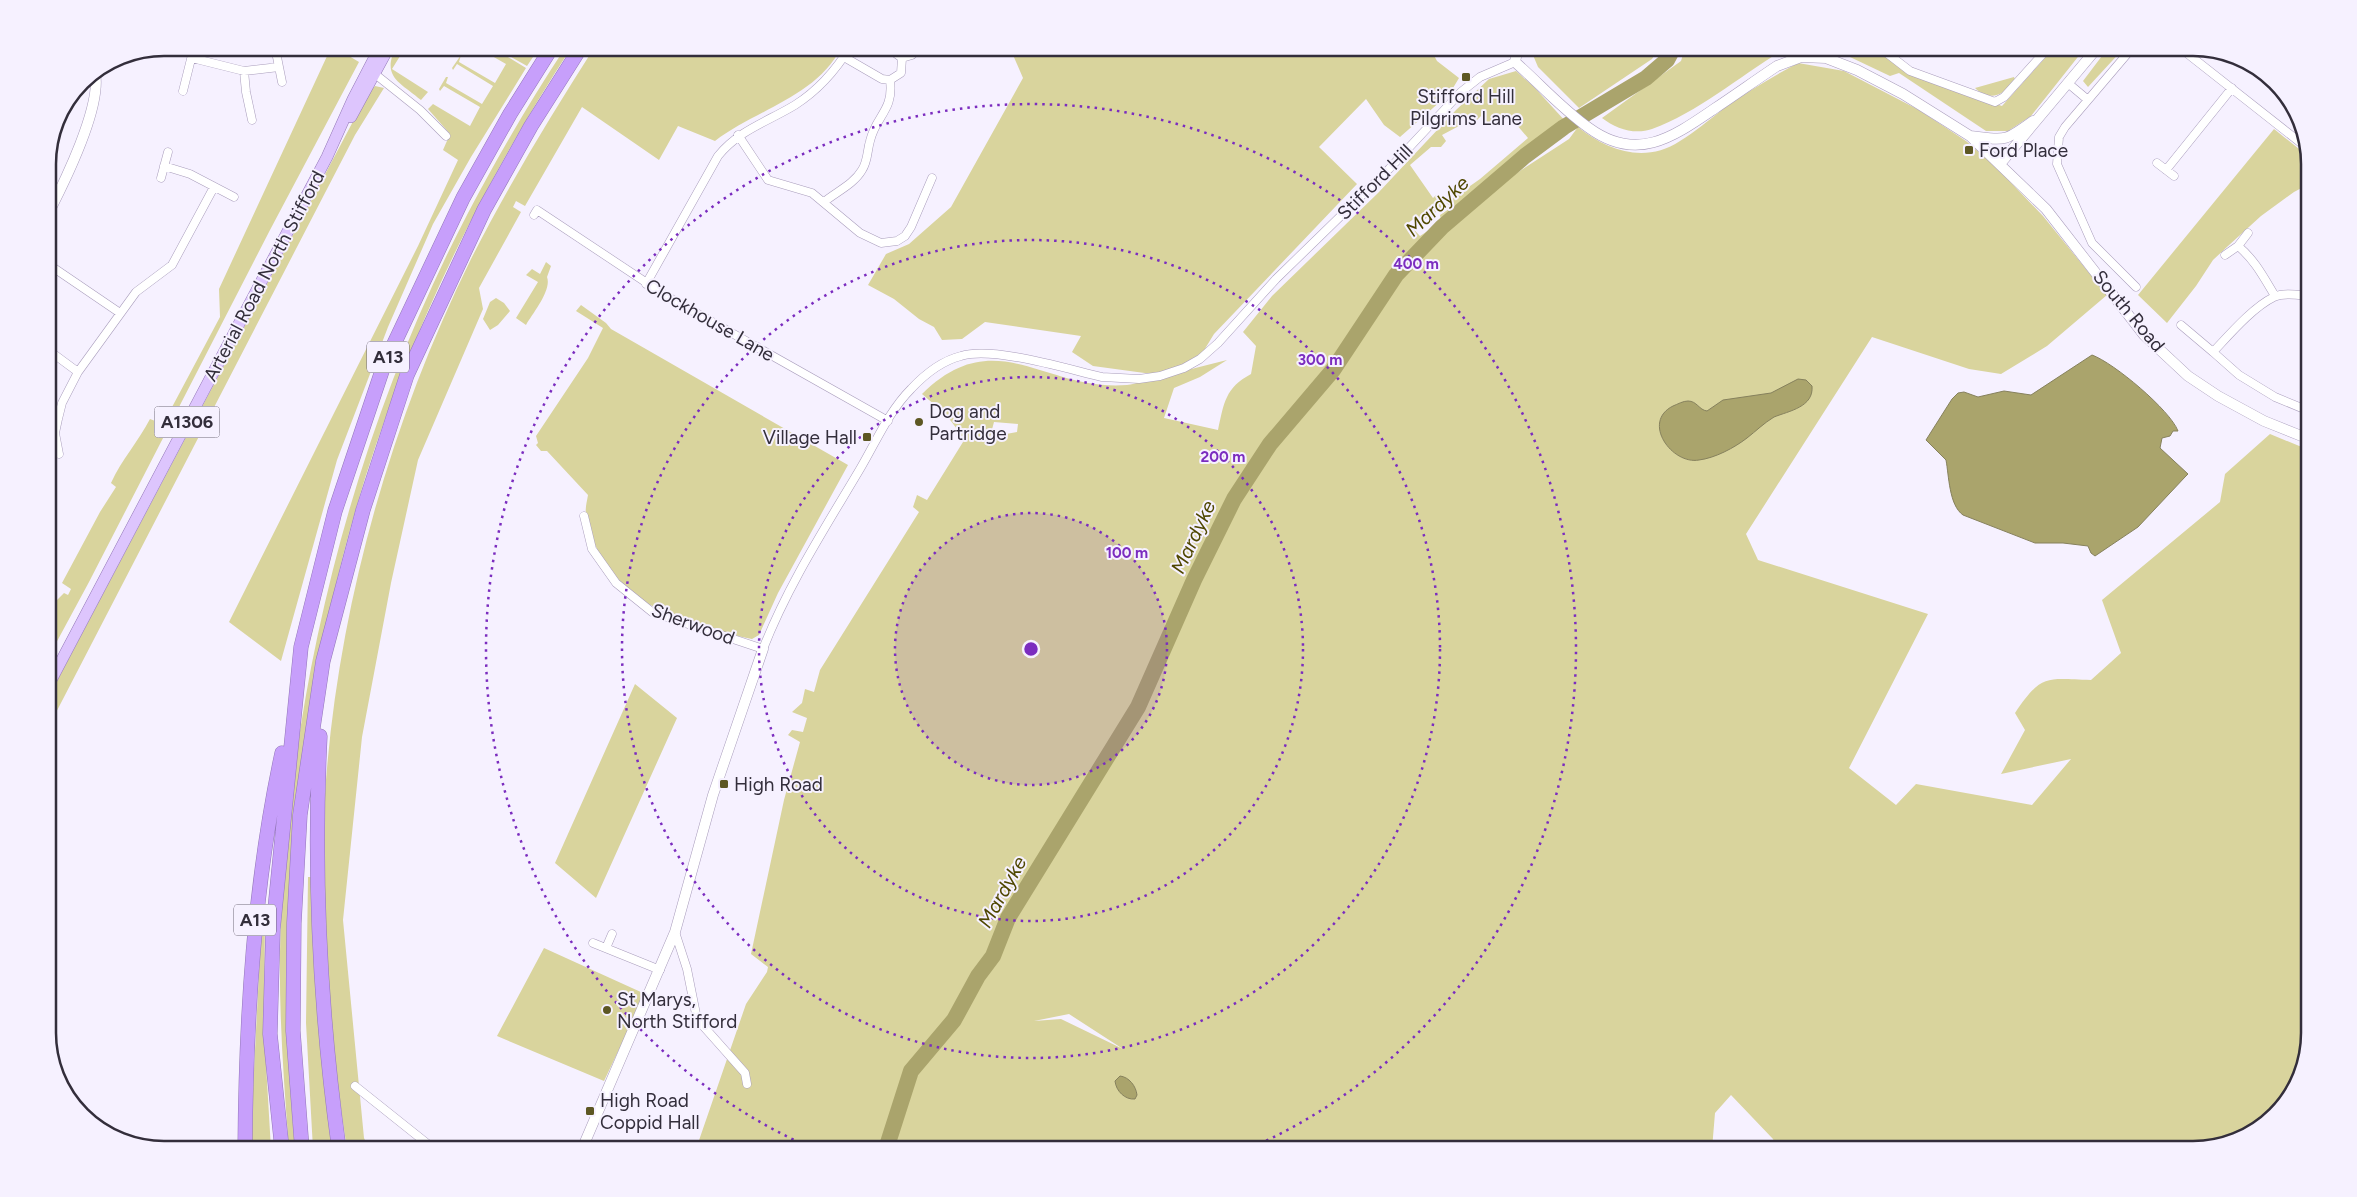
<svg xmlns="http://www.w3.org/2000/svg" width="2357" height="1197" font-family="Figtree,sans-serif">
  <rect width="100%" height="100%" fill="#f6f1ff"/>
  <path fill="#d9d49d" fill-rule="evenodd" d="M396,47L405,48L392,69L428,92L421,100C400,82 381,77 396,47Z
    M320,48H344L349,56L359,62L270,230L89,582L48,658V621L53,611L48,601L51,596L57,600L64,593L68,595L71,589L62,583L100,512L116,487L111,483C122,459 138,442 150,419L163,424L220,317L219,289L328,54Z
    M478,48H493L526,68L471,157L433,224L388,327L337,460L281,661L229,622L418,246L458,160L443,150L450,134L428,109L433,104L470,126L480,107L444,86L440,91L439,89L446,77H448L446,83L482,104L493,86L457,64L453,70L452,68L461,55L459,62L495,83L506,64Z
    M495,48L539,47V48L527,66Z
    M565,48H571C460,218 375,406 331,606C320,653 317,702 310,750C303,797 294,846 290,894C283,979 288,1065 295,1149H289C284,1084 279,1018 280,952C286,701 351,436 468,213C498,156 530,101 565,48Z
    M594,48H841C816,97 755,110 715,141L678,126L659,160L582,107L525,206L516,201L513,207L521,212L479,288L483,309L418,460L391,583L362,737L343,920L364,1138L369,1149H347C331,1045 318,937 323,830C331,633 384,436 471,259C508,186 550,117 594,48Z
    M1010,48H1430L1437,61L1459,78L1450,93L1400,137L1384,125L1366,99L1319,147L1357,184L1214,334L1203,352L1181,366L1152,374L1093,366L1072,352L1081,336L985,322L962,339L942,340L934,327L919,319L894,299L868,285L886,254L909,244L951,207L1023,78Z
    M1530,48V47L1659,48L1652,59L1579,108L1538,67Z
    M1685,48H1787C1743,73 1700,112 1652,129C1635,135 1616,129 1602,118L1681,61Z
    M1831,48H1875C1909,81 1959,91 2002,106L2054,48H2085L2031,116L2008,131H1986L1899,73L1890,76Z
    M2108,48H2124L2088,87L2083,81Z
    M1798,63L1844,71L1919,110L1966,141L1995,166L2043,216L2107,295L2047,346L2001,374L1969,369L1872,337L1746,534L1758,560L1928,614L1849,768L1896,805L1916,784L2032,805L2071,759L2001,774L2025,730L2015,713C2042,673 2046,679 2091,680L2121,653L2102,600L2220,502L2225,474L2270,434L2309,450V1032L2298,1084L2257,1130L2193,1149H1777L1773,1139L1731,1095L1715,1113L1712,1149H696L746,1004L767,972L768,967L751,954L784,800L800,742L788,735L792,730L803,732L807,718L792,712L802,703L805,689L814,692L820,670L919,512L913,507L917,495L927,500L963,442C956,421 938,408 922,394C996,321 1045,392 1127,385C1136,384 1147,380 1156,378C1180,372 1203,366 1227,360L1200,377L1174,388L1164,418L1218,430C1224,403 1225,388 1251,374L1256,346L1243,332L1272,296L1378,193L1456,110L1489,79L1516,71L1534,87L1567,123C1524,154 1485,191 1441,220L1440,215L1452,207L1446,203L1480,179L1528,138L1511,118L1504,117L1500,120L1488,124L1482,115L1477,120L1460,118L1459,126L1442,135L1446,141L1441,147H1431L1410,165L1433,198L1436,195L1446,206L1422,221L1418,216L1408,223L1420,236L1569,139L1578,127C1608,151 1645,164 1680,141C1695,132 1709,120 1723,109C1747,92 1772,77 1798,63ZM994,422L1018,424L1017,432L990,437ZM1069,1014L1123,1049L1061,1019L1034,1021Z
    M2014,77L2016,82C2002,95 1990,102 1975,88Z
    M375,86L384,88L355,135L48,728V698L367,95Z
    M2274,129L2309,157V184L2294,192L2261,216L2228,246L2213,260L2196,286L2167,323L2138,295Z
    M546,262L551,266L547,277C552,290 533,313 526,325L516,318L538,282L526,275L532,269L540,274Z
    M496,298L504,303L510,311L498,325L490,330L483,319L490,302Z
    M581,305L606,323L611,329L848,465L778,593L759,635L752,639C728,635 659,613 640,599C614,581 590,547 586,514C585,508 587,501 588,495L547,451H541L536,445L538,443L536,436L588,358L603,328L576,311Z
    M635,684L677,718L596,898L555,863Z
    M308,877H311L335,1149H313L306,1023Z
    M262,913H265L264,1031L271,1149H250Z
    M544,948L643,993L633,1020L604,1081L497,1036Z"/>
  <path fill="#aaa46c" stroke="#86815d" d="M2092,355C2114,363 2170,410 2178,431H2173L2170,436L2162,438L2160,448L2188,474L2185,477L2138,527L2095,556L2091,553L2088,546L2063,543H2035L1963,515C1949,505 1949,476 1946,460L1926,440L1952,399L1958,393L1964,392L1978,397L2004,391L2031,395Z
    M1798,379L1806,380L1812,386C1814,407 1789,411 1774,417C1764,423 1756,431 1747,438C1734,448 1715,458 1699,460C1672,465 1641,422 1673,406C1678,404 1683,401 1688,401C1697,401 1699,410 1707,411L1723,400L1771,393Z
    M1120,1076C1129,1077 1136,1086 1137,1095L1135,1099C1125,1100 1116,1091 1115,1081Z"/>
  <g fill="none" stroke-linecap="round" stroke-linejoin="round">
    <path stroke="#aaa46c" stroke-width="16" d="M886,1149L911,1071L954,1020L978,976L993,956L1008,918L1138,707L1194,580L1234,499L1270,444L1333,370L1396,275L1442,227L1525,156L1564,127L1646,78L1667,60L1674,47"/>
    <defs>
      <path id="street" d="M275,47L282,82
        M887,47L902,58
        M1879,47L1910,71L1995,102L2004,97L2049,47
        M2179,47L2306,147
        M844,57L882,79L890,80
        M192,58L244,71L279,67
        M244,71L246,92L252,120
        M375,74L420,110L446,136
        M2069,84L2088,100L2065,127L2059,137L2057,164L2092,243L2136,287
        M183,91L194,47
        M2088,100L2133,47
        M738,135L768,180L812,193L860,233L881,243L897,241L905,236L911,227L932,178
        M2157,163L2174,176
        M164,166L190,174L234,197
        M2166,170L2232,88
        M161,178L168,152
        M824,202C836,192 854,184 862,170C868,161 867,151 870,141C876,115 894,111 890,80L901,73L902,58L912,55L920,47
        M534,215L537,210L668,297L888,421
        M2238,246L2248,233
        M2225,255L2238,246C2255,260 2264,278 2275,296
        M48,264L120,313
        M646,284L718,156C739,130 767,122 795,105C817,91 836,70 850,47
        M2309,296C2299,295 2284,292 2274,297C2253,307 2229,335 2213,352L2239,375L2275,397L2309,411
        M2181,325L2213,352
        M55,355L78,372
        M59,454L55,433L58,419L62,403L78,372L136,292L172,265L214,187
        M584,516L592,549L616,583L652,612L763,649C788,585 825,528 860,469C876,442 889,411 911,389C925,374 941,361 961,356C993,346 1067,369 1102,377L1139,379L1160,376L1184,368L1200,359L1218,343L1276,279L1389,169L1461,92L1480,77L1515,62
        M675,932L687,969L697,1019L745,1073L747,1084
        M593,943L660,970
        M606,948L612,934
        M355,1086L434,1149"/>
      <path id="secondary" d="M1518,47L1515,62C1540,84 1562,109 1589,128C1637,163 1673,137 1714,109C1735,95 1756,80 1777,66L1801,57L1826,58L1857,70L1903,94L1970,136L2046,209L2144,335L2188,376L2218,396L2264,421L2309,439
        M1970,136C2005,140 2003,143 2033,121
        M2000,164L2098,47
        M48,214C64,183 102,106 95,73
        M582,1149L675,932L713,795L763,649"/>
      <path id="primary" d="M351,117L389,47
        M48,686L327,157L353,99L380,47"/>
      <path id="highway" d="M320,736C313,875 320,1012 339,1149
        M245,1149C246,1016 254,883 282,753
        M282,1149L270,1034L273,929L301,647L335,511L384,365L463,198L510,114L552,47
        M302,1149L293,1031L294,923L300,815L323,661L363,510L407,375L484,210L531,126L581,47"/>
    </defs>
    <use href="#street" stroke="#a99dbc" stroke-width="9"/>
    <use href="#secondary" stroke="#a99dbc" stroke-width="11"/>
    <use href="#primary" stroke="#9377b8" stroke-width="12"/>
    <use href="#highway" stroke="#9377b8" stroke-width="15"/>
    <use href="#street" stroke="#fff" stroke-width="8"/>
    <use href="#secondary" stroke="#fff" stroke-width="10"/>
    <use href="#primary" stroke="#ddc5fd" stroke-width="11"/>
    <use href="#highway" stroke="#c79ffb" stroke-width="14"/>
  </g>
  <circle cx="1031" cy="649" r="136" fill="#7b2cbf" fill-opacity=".12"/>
  <g fill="none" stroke="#7b2cbf" stroke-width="2.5" stroke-dasharray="2.5 5">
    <circle cx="1031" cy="649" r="136"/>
    <circle cx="1031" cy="649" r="272"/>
    <circle cx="1031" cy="649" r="409"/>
    <path d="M814 1149A545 545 0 1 1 1248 1149"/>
  </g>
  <g fill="#5d5723" stroke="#f6f1ff" stroke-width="2">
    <rect x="1461" y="72" width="10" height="10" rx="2.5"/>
    <rect x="1964" y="145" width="10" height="10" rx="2.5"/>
    <circle cx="919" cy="422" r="5"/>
    <rect x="862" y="432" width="10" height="10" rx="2.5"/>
    <rect x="719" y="779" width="10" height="10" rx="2.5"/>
    <circle cx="607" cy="1010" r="5"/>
    <rect x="585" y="1106" width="10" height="10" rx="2.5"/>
  </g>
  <g text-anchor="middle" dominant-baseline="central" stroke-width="4" stroke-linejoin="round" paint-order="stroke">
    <g fill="#f6f1ff" stroke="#6e6876" stroke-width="1">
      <rect x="367" y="341.5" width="42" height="31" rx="4"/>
      <rect x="154.5" y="406.5" width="65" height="31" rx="4"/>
      <rect x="234" y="904.5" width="42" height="31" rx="4"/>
    </g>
    <g font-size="18" font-weight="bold" fill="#332e3b">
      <text x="388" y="357">A13</text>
      <text x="187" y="422">A1306</text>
      <text x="255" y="920">A13</text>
    </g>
    <g font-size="19" fill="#332e3b" stroke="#f6f1ff" text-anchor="start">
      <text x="1466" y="96" text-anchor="middle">Stifford Hill<tspan x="1466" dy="22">Pilgrims Lane</tspan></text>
      <text x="1979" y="150">Ford Place</text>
      <text x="929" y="411">Dog and<tspan x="929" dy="22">Partridge</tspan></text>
      <text x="857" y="437" text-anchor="end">Village Hall</text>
      <text x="734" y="784">High Road</text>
      <text x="617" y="999">St Marys,<tspan x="617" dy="22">North Stifford</tspan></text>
      <text x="600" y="1100">High Road<tspan x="600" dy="22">Coppid Hall</tspan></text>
    </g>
    <g font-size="19" fill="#332e3b" stroke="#f6f1ff">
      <text transform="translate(1375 182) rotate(-45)">Stifford Hill</text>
      <text transform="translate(264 276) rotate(-62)">Arterial Road North Stifford</text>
      <text transform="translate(2129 311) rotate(50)">South Road</text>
      <text transform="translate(710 320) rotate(30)">Clockhouse Lane</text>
      <text transform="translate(693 624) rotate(20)">Sherwood</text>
    </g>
    <g font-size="20" font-style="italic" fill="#4f4700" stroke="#f6f1ff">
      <text transform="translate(1437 206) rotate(-43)">Mardyke</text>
      <text transform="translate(1193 537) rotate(-65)">Mardyke</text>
      <text transform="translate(1002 892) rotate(-61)">Mardyke</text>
    </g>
  </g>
  <path d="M0 0H2357V1197H0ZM164 56H2193A108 108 0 0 1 2301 164V1033A108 108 0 0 1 2193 1141H164A108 108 0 0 1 56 1033V164A108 108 0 0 1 164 56Z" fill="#f6f1ff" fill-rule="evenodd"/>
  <path fill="none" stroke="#332e3b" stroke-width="2.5" d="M164 56H2193A108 108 0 0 1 2301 164V1033A108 108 0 0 1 2193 1141H164A108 108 0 0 1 56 1033V164A108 108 0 0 1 164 56Z"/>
  <circle cx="1031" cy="649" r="8" fill="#7b2cbf" stroke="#f6f1ff" stroke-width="2.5"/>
  <g font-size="15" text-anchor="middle" font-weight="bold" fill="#7b2cbf" stroke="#f6f1ff" stroke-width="4" stroke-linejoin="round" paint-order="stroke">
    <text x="1416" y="269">400 m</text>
    <text x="1320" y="365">300 m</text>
    <text x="1223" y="462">200 m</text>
    <text x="1127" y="558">100 m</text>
  </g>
</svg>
